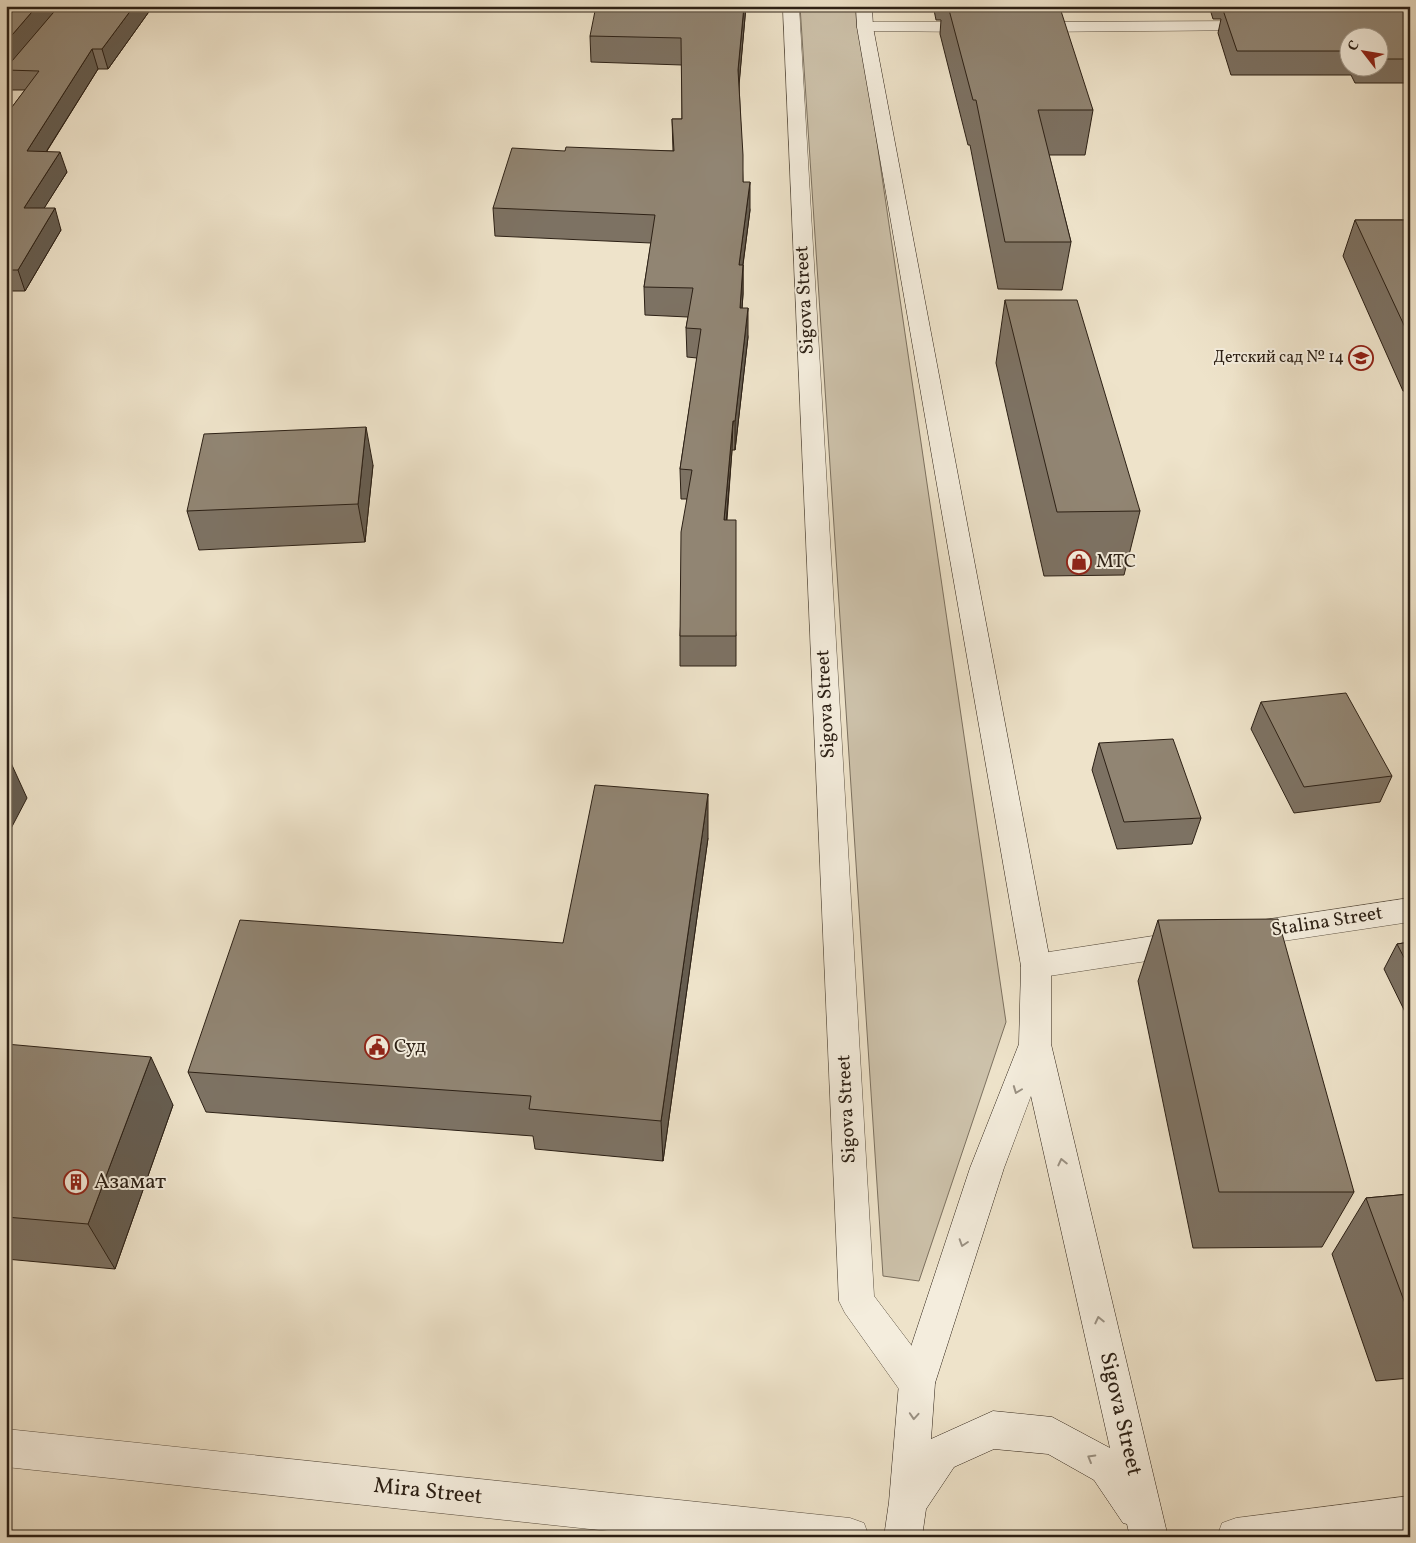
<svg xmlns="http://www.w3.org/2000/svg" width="1416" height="1543" font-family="Vollkorn,serif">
  <rect width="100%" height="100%" fill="#eee3ca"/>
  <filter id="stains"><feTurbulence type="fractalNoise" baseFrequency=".004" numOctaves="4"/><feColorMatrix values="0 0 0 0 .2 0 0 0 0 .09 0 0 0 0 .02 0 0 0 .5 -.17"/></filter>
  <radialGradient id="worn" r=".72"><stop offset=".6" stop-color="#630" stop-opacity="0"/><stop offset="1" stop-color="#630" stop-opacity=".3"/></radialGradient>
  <path fill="#cdc2ab" stroke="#7c7160" d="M800,6H857L1006,1022L919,1281L883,1276Z"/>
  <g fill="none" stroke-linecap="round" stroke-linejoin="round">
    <defs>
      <path id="minor" d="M783,6H799L874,1296L930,1370L935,1383L930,1396L917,1401L904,1396L845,1313L839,1301Z
        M1256,21L1262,22L1264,26L1262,30L1029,32L1023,31L1021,27L1023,23L1029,22Z
        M865,22H978L984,23L986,27L984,31L978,32L859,31L857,27L859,23Z
        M1410,898V922L1243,947L1232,944L1228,935L1232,926L1243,923Z
        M1186,931L1197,934L1201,943L1197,952L1186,955L1036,978L1025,975L1021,966L1025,957L1036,954Z
        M1410,1496V1534L1390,1537H1217L1222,1523L1236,1518Z"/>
      <path id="tertiary" d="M6,1429L850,1518L864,1523L869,1537H665L6,1467Z"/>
      <path id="secondary" d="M856,6H872L873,27L1051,966V1044L1168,1537H1130L1127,1524L1123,1523L1094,1480L1048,1454L994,1449L954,1467L926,1509L922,1537H884L889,1502L899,1383L970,1168L1019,1044L1021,966L857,27ZM1031,1096L1110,1448L1052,1417L993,1411L931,1439L935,1383L1004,1168Z"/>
    </defs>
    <use href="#minor" stroke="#5c5142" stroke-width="1"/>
    <use href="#tertiary" stroke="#5c5142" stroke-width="1"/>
    <use href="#secondary" stroke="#2c2015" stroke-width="1"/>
    <use href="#minor" fill="#f4eddd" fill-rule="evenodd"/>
    <use href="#tertiary" fill="#f4eddd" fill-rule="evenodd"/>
    <use href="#secondary" fill="#f4eddd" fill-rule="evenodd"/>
  </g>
  <path fill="#7d7263" stroke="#2c2015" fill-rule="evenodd" d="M6,6H153L108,69H98L47,151L67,172L44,208L61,230L25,291H6V115L25,90H8L6,85Z
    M746,6L739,83L743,182L750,210L743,265V294L742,308L748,337L735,450H732L727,520L736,636V666H680V636L687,499H681L680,469L697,358L687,357L686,328L688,317L645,315L644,287L651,243L495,236L493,208L565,151H673L672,119H682V65L591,62L590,36Z
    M928,6H1001L1002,11L1093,110L1085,155H1049L1071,242L1062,290L998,289L970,145H968L940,34L941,20H936L934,10H929Z
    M1209,6H1410V83H1355L1351,75H1231L1218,33L1221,19H1213ZM1348,38H1378V68H1348Z
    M1355,220H1410V391H1403L1343,256Z
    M1005,300L1140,511L1124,575L1044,576L996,363Z
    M373,465L365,542L199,550L187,511Z
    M1410,668V685L1406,677Z
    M1261,702L1392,776L1380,802L1294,813L1251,729Z
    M1099,743L1201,818L1192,844L1117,849L1092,770Z
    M708,838L663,1161L535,1149L533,1136L206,1112L188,1072L563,943Z
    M1158,920L1354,1192L1322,1247L1193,1248L1138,981Z
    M1410,942V1022L1384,969L1397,944Z
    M6,1044L173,1105L115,1269L6,1259Z
    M1410,1194V1378L1376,1381L1332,1254L1366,1198Z"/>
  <path fill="#665d50" stroke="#2c2015" d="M37,6H59L6,69V42Z
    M134,6H153L108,69L102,49Z
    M744,6H746L738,97V70Z
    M92,49L98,69L34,171L27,151Z
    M60,152L67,172L31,229L24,208Z
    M750,182V210L739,294V265Z
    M55,208L61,230L25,291L18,270Z
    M743,265V294L740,337V308Z
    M748,308V337L735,450V421Z
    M733,421L732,450L724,549V520Z
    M366,427L373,465L365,542L358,504Z
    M6,752L27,798L6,838Z
    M708,794V838L663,1161L661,1121Z
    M151,1057L173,1105L115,1269L88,1224Z"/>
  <path fill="#918573" stroke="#2c2015" d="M6,6H37L6,42Z
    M59,6H134L102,49H92L27,151L60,152L24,208H55L18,270H6V115L39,71L6,70V68Z
    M596,6H744L738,70L743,155V182H750L739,265H743L740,308H748L735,421H733L724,520H736V636H680L681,532L692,470L680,469L701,329L686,328L693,288L644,287L655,215L493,208L512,148L565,151L566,147L674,151L672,119H682L681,38L590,36Z
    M948,6H1001L1002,11H1061L1093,110H1038L1071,242H1005L976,100H973Z
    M1410,9V59H1378V38H1348V51H1237L1223,10Z
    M1355,220H1410V338Z
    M1005,300H1077L1140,511L1057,512Z
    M366,427L358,504L187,511L204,434Z
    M1346,693L1392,776L1304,787L1261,702Z
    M1173,739L1201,818L1124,822L1099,743Z
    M595,785L708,794L661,1121L529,1109L531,1096L188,1072L240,920L563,943Z
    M1278,919L1354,1192H1219L1158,920Z
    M1410,942V969L1397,944Z
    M6,1044L151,1057L88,1224L6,1217Z
    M1410,1194V1317L1366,1198Z"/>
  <defs><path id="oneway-chevron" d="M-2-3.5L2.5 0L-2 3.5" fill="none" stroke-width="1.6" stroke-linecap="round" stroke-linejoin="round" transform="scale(1.25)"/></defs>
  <g stroke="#9a9183">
    <use href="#oneway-chevron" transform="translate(1017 1090) rotate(111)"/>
    <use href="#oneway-chevron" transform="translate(1062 1162) rotate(-103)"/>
    <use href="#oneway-chevron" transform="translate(963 1243) rotate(108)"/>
    <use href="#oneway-chevron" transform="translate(1099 1320) rotate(-103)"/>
    <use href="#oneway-chevron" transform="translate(914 1416) rotate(94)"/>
    <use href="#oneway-chevron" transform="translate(1091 1458) rotate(-150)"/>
  </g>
  <defs>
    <symbol id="school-ring" viewBox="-11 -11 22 22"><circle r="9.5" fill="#f4eddd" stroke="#8f2418" stroke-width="1.5"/><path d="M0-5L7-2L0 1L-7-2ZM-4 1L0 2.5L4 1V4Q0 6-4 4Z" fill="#8f2418"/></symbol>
    <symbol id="shop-ring" viewBox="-11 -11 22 22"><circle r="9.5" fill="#f4eddd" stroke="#8f2418" stroke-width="1.5"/><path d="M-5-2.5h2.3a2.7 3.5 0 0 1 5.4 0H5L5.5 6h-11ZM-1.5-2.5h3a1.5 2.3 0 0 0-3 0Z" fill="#8f2418"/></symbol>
    <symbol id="civic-ring" viewBox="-11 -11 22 22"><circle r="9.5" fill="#f4eddd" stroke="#8f2418" stroke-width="1.5"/><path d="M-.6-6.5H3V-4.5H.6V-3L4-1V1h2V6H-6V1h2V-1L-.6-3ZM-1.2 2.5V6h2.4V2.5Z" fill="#8f2418"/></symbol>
    <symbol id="building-ring" viewBox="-11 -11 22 22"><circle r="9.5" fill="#f4eddd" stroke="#8f2418" stroke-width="1.5"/><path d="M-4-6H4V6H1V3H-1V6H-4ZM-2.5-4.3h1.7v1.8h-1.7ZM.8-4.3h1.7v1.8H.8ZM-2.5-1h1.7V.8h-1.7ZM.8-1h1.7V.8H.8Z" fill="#8f2418"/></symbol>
  </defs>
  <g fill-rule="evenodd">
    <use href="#school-ring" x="1347" y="344" width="28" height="28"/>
    <use href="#shop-ring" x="1065" y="548" width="28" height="28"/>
    <use href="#civic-ring" x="363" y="1033" width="28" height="28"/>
    <use href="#building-ring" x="62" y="1168" width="28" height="28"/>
  </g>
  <g text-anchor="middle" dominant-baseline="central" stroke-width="4" stroke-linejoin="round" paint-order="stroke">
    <g font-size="16" fill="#2c2015" stroke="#f4eddd" text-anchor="end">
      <text x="1344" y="358">Детский сад № 14</text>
    </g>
    <g font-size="19" fill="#2c2015" stroke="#f4eddd">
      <text transform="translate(805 300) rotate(-93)">Sigova Street</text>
      <text transform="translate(826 704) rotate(-93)">Sigova Street</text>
      <text transform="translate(1327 922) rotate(-9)">Stalina Street</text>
      <text transform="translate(847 1109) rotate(-93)">Sigova Street</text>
    </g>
    <g font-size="19" fill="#2c2015" stroke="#f4eddd" text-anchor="start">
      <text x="1096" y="562">МТС</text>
      <text x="394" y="1047">Суд</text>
    </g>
    <g font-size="22" fill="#2c2015" stroke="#f4eddd" text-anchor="start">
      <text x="94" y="1182">Азамат</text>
    </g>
    <g font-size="22" fill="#2c2015" stroke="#f4eddd">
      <text transform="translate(1120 1414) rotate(77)">Sigova Street</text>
      <text transform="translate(428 1492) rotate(6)">Mira Street</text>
    </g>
  </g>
  <rect width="1416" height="1543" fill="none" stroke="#eee3ca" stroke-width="25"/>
  <rect x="8" y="8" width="1401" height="1528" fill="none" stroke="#2c2015" stroke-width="2.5"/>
  <rect x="12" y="12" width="1391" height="1518" fill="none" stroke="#2c2015"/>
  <g transform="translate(1364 52) rotate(301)"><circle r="24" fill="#f4eddd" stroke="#a49b8d"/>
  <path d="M0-4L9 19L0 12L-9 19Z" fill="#8f2418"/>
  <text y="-8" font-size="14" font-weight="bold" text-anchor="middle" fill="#2c2015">С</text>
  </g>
  <rect width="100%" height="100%" filter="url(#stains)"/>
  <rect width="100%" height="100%" fill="url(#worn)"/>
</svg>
